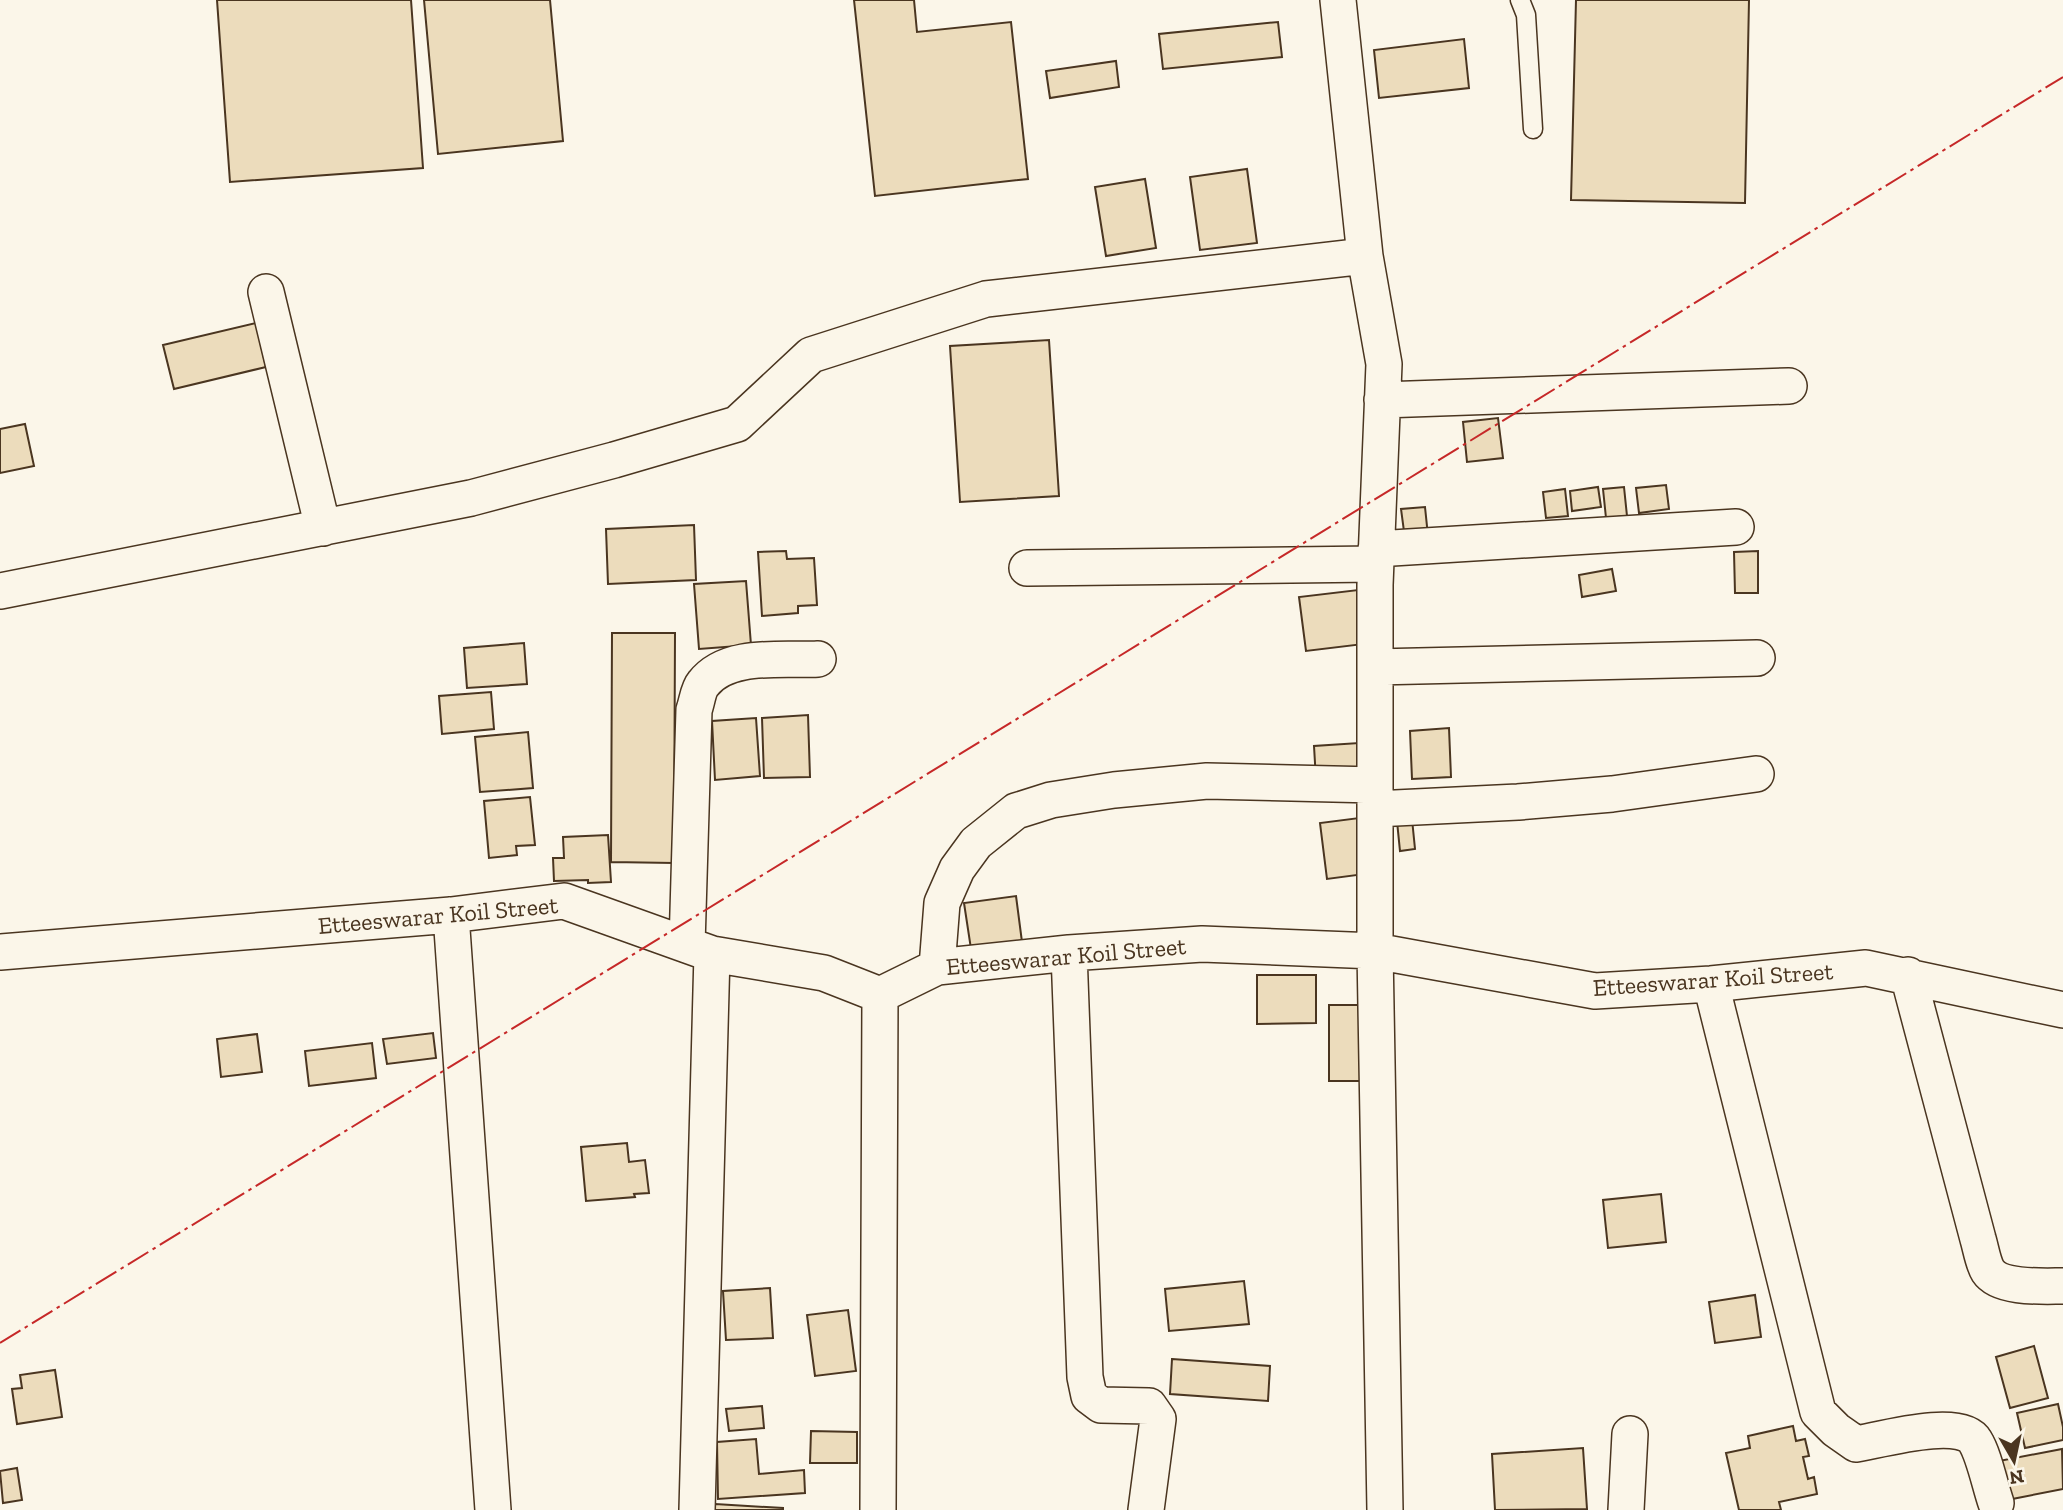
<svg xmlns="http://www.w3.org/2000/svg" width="2063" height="1510" font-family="'Zilla Slab',serif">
  <rect width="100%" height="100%" fill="#fbf6e9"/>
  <path fill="#ecdcbc" stroke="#4a3520" stroke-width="2" d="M217,0H411L423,168L230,182Z
    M424,0H550L563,141L438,154Z
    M854,0H914L917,32L1011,22L1028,179L875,196Z
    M1576,0H1749L1745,203L1571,200Z
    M1278,22L1282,57L1163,69L1159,34Z
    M1464,39L1469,88L1379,98L1374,50Z
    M1116,61L1119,87L1050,98L1046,71Z
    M1247,169L1257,243L1200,250L1190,177Z
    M1145,179L1156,248L1106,256L1095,187Z
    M256,323L266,367L174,389L163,345Z
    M1049,340L1059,496L960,502L950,346Z
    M1498,418L1503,458L1467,462L1463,422Z
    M25,424L34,466L0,473V429Z
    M1666,485L1669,509L1639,513L1636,488Z
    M1598,487L1601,507L1572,511L1570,491Z
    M1624,487L1627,516L1606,518L1603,489Z
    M1565,489L1568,516L1546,518L1543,492Z
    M1425,507L1428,536L1405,539L1401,509Z
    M694,525L696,580L608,584L606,529Z
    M786,551L787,559L814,558L817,605L798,606V613L762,616L758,552Z
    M1758,551V593H1735L1734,552Z
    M1612,569L1616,591L1582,597L1579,575Z
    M746,581L751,645L699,649L694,584Z
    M1358,590L1364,644L1306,651L1299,597Z
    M612,633H675L674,863L611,862Z
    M524,643L527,684L467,688L464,648Z
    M491,692L494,729L442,734L439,696Z
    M808,715L810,777L764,778L762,718Z
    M756,718L760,776L715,780L712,721Z
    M1449,728L1451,777L1412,779L1410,731Z
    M528,732L533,788L480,792L475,737Z
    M1359,743L1361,778L1316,780L1314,746Z
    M530,797L535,845L516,846L517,855L489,858L484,801Z
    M1359,818L1365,874L1327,879L1320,823Z
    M1412,819L1415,849L1400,851L1397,821Z
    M608,835L611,882L588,883V880L554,881L553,858H564L563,837Z
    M1016,896L1022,942L971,949L964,903Z
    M1257,975H1316V1023L1257,1024Z
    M1329,1005H1368L1367,1081H1329Z
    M433,1033L436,1058L387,1064L383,1039Z
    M257,1034L262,1072L221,1077L217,1039Z
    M372,1043L376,1078L309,1086L305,1051Z
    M627,1143L629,1162L645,1160L649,1193L634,1194L635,1197L586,1201L581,1147Z
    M1661,1194L1666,1242L1608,1248L1603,1200Z
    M1244,1281L1249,1324L1169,1331L1165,1289Z
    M770,1288L773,1338L726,1340L723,1291Z
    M1755,1295L1761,1337L1715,1343L1709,1302Z
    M848,1310L856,1371L815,1376L807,1315Z
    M2034,1346L2048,1398L2010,1408L1996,1357Z
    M1172,1359L1270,1366L1268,1401L1170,1394Z
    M55,1370L62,1417L17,1424L12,1389L22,1388L20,1375Z
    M2058,1404L2063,1427V1440L2025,1448L2017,1413Z
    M762,1406L764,1428L729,1431L726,1409Z
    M1793,1426L1796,1441L1805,1439L1809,1456L1803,1457L1808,1479L1814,1477L1817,1494L1779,1502L1781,1510H1739L1726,1453L1750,1448L1748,1436Z
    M811,1431L857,1432V1463H810Z
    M756,1439L759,1474L804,1470L805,1493L718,1499L717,1442Z
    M1583,1448L1587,1509L1495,1510L1492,1454Z
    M2062,1449L2063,1489L2007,1500L1999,1461Z
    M17,1468L22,1500L3,1503L0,1471Z
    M715,1504L783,1508V1510H714Z"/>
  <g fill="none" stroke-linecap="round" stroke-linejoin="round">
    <defs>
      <path id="service" d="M1520,0L1526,15L1533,129"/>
      <path id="minor" d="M1338,0L1365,256L1384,364L1375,585V951L1385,1510
        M266,292L323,528
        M1382,400L1789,386
        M1376,549L1736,527
        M1027,568L1375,564
        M0,591L471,498L614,460L737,424L811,355L986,299L1365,256
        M1375,667L1757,658
        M1375,809L1518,802L1612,794L1756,774
        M451,915L493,1510
        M687,945L694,710C697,702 698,690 703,684C727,652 783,661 818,659
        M0,952L451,915L564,901L712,954L824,973L880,995L937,967L1069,953L1202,944L1375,951L1595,991L1711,984L1866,968L2063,1010
        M1069,953L1085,1377L1089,1396L1101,1405L1149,1406L1158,1419L1146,1510
        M937,967L942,903L957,869L976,843L1016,811L1051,800L1114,790L1207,781L1375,785
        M1908,975L1978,1239C1981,1249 1983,1263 1988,1271C2000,1289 2044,1286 2063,1286
        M1711,984L1818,1412L1836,1430L1856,1444C1880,1440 1961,1417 1975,1441C1984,1455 1990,1486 1996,1503
        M697,1510L712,954
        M878,1510L880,995
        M1626,1510L1630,1434"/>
    </defs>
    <use href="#service" stroke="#4a3520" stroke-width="21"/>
    <use href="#minor" stroke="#4a3520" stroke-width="38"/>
    <use href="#service" stroke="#fbf6e9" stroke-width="18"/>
    <use href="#minor" stroke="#fbf6e9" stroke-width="35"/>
    <path stroke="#c62828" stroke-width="2" stroke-dasharray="24 5 3.5 5" stroke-linecap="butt" d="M0,1343L2063,77"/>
  </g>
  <g text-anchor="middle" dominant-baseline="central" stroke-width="5" stroke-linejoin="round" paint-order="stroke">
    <g font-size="24" fill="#4a3520" stroke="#fbf6e9">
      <text transform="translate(438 915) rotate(-5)">Etteeswarar Koil Street</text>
      <text transform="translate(1066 956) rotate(-5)">Etteeswarar Koil Street</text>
      <text transform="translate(1713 979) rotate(-4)">Etteeswarar Koil Street</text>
    </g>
  </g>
  <g transform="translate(2014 1461) rotate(171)" stroke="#fbf6e9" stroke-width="5" paint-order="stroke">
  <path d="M0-5L12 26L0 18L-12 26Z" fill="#4a3520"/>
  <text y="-10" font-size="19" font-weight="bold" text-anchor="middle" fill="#4a3520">N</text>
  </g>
</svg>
